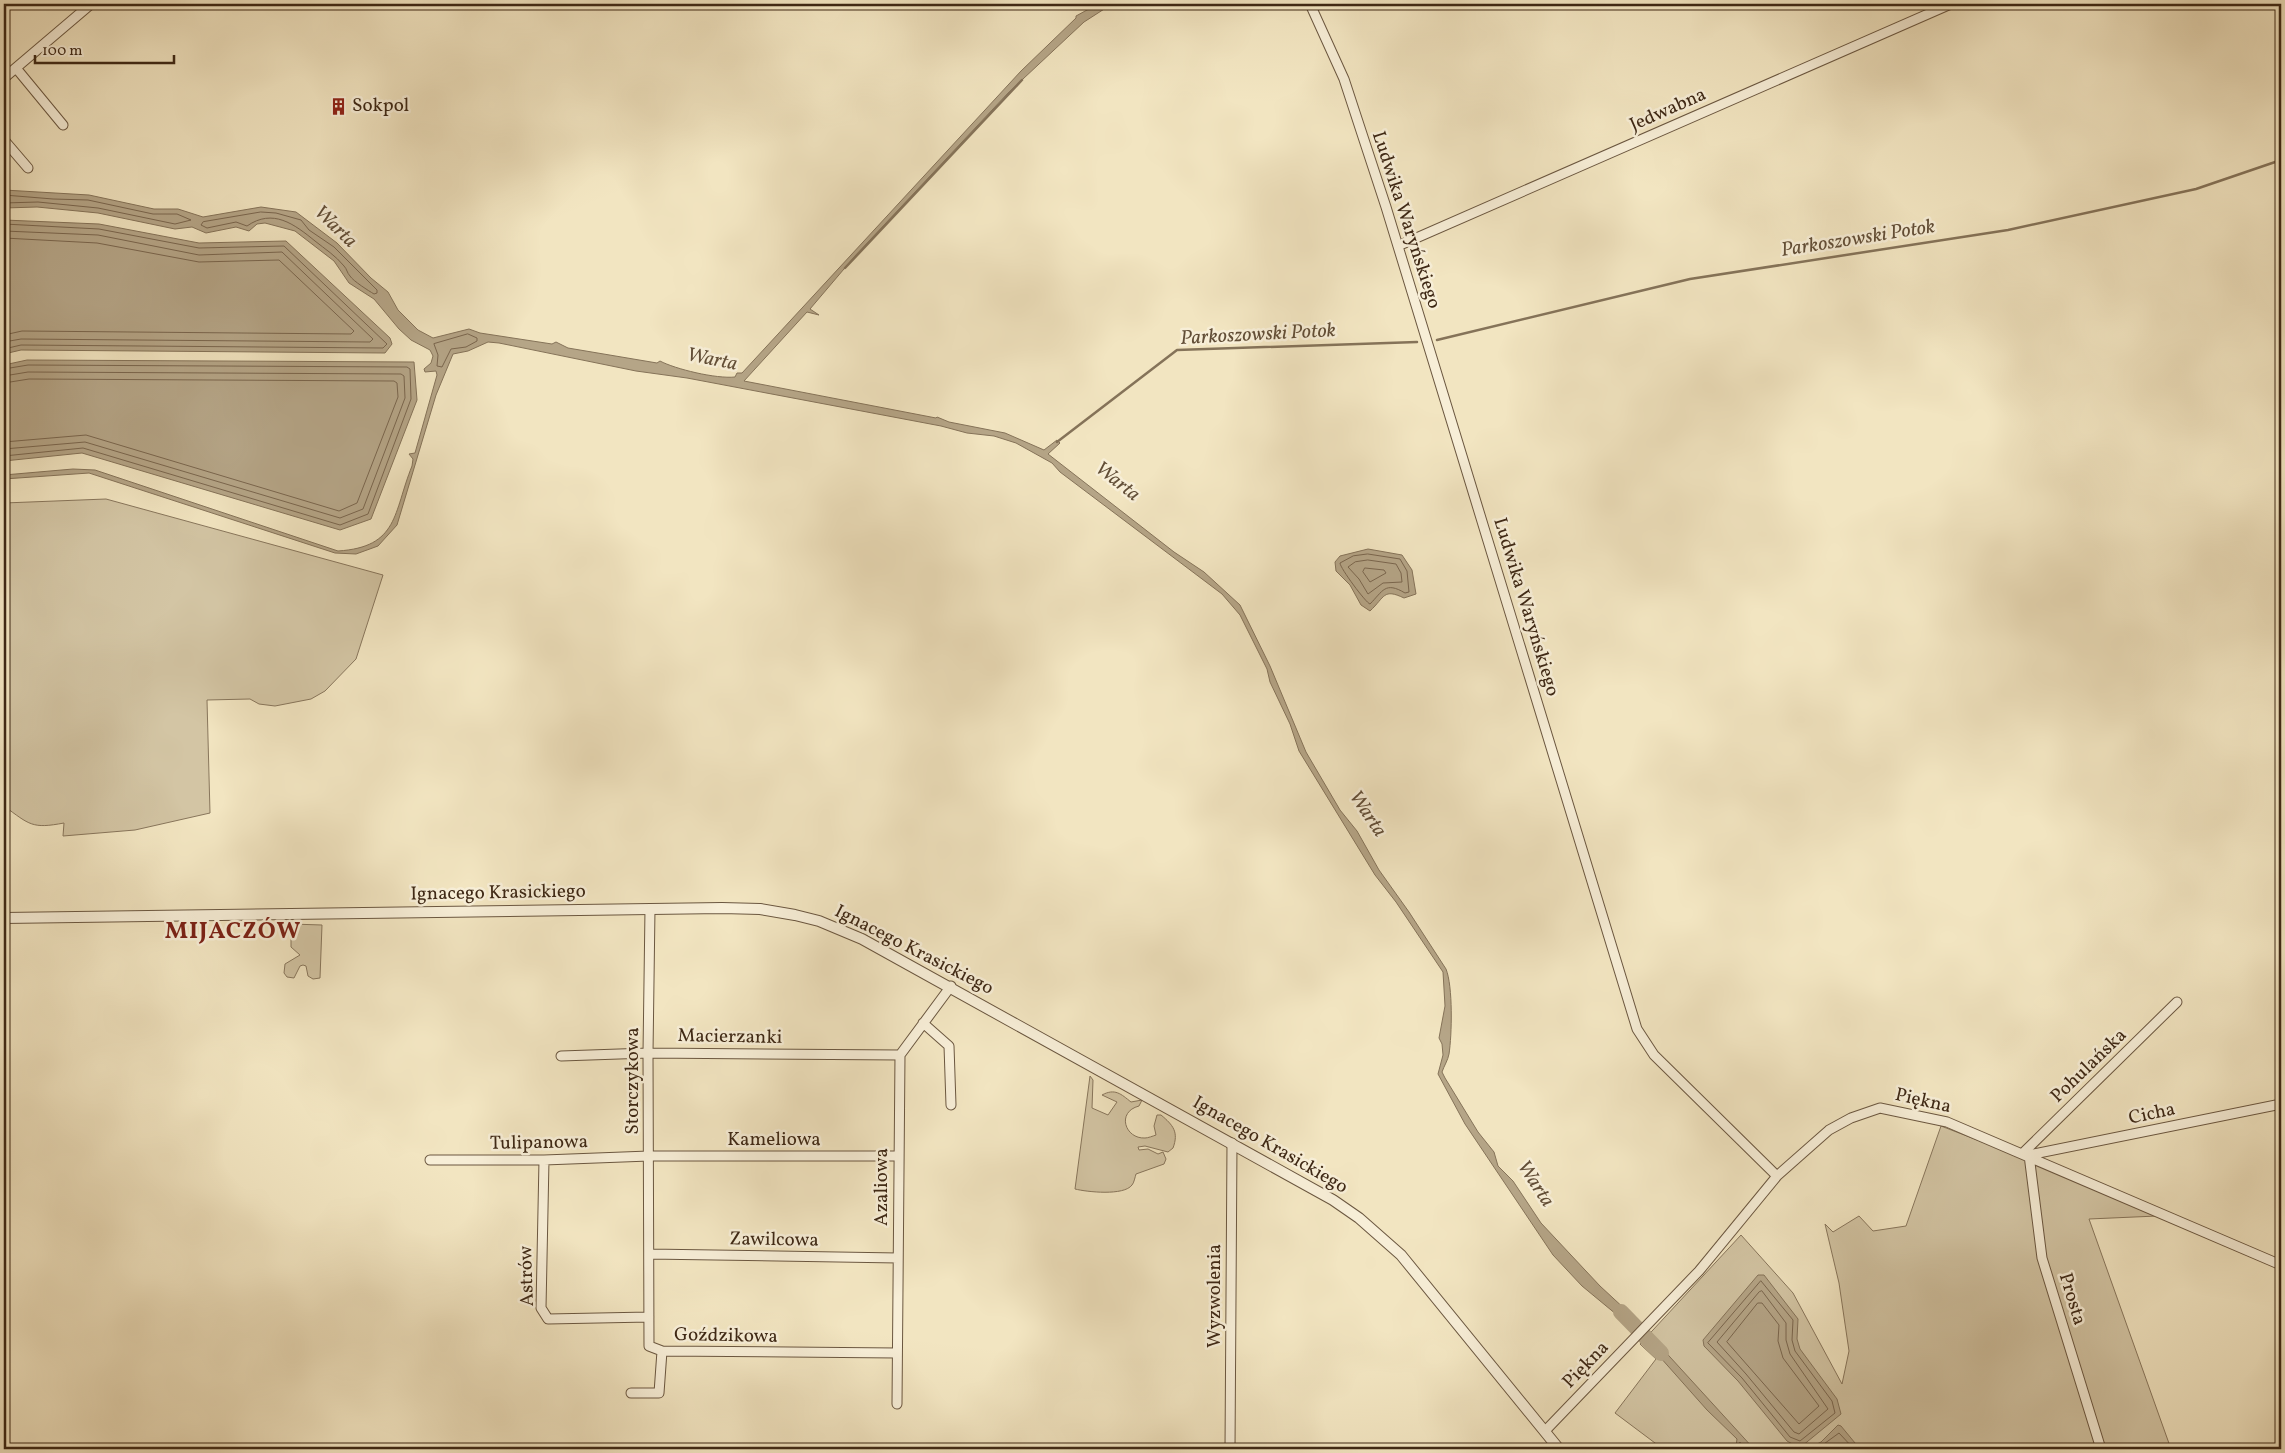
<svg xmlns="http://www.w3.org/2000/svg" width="2285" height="1453" font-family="Vollkorn,serif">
  <rect width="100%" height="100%" fill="#f2e5c1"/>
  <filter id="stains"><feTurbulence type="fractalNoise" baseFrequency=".004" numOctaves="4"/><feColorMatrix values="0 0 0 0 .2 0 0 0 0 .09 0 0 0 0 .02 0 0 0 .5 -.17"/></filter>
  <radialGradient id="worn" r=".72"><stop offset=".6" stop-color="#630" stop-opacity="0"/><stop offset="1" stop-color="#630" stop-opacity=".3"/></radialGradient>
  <path fill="#d3c5a4" stroke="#88765c" d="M106,499L383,575L356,659L325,691L311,699L275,706L259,704L250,699L207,700L210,813L135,830L63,836L64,823C32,829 30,825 4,806V503Z
    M291,924L322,925L320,978L313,979L308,976L306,966L303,965L300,966L294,978L287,977L284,973L285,964L300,955L291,947Z
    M1090,1076L1093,1080L1092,1108L1108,1115L1117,1102L1102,1095C1115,1088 1121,1094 1131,1102L1142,1100L1139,1106C1116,1112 1125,1139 1145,1138C1148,1138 1153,1136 1156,1135L1154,1126L1157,1115H1161C1173,1125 1179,1132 1173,1148L1168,1152L1145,1146L1138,1147L1139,1150L1148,1149L1158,1154L1163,1152L1166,1159L1164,1164L1136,1174C1135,1177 1134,1183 1132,1185C1124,1196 1087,1192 1075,1189Z
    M1941,1126L2047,1167L2157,1216L2089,1219L2171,1449H1663L1615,1413L1656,1359L1640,1344L1741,1235L1793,1293L1842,1384L1849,1351L1839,1283L1825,1224L1833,1232L1859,1216L1873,1231L1906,1226Z"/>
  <path fill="#b5a587" stroke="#857359" d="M1098,4H1112L1084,22L1008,93L855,256L810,309L819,315L807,312L744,381L936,418L937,417L949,422L1005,433L1044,450L1057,440L1060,443L1048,454L1174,552L1204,572L1240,605L1270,666L1306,752L1340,810L1357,831L1379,870L1409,912L1446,969C1453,986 1452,1035 1449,1054C1448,1060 1444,1066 1442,1072L1445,1078L1478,1132L1494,1152L1498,1166L1513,1181L1541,1223L1600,1286L1640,1323L1634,1329L1582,1286L1553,1255L1465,1124L1438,1074L1443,1055L1442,1044L1439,1038L1445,1006L1443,972L1396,902L1375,875L1299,751L1290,724L1270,682L1267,669L1240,615L1222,594L1060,472L1052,463L1016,443L994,436L967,433L941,426L687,378L636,371L499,343L488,342L468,351L453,354L436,395L397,525L378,546L356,554L335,553L89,473L4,479V475L73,469L95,470L338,551C399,547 393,513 412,466L413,459L409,454L415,453L437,375L436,371L425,372L424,369L431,363L433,356L430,350L411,340L399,329L374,299L349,283L334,261L295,231L265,223L257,224L249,231L236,227L206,233L192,227L175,229L98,213L37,207L4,208V190L89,195L154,209H178L203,217L261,207L296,212L337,243L371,278L388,292L398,310L418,330L433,338L469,329L480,333L552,344L556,342L568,348L657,363L660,361C675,369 716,379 735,377L737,373H742L1021,71L1076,18V16Z
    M4,220L99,224L199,243L286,241L390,338L392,344L385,353L21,350L4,354Z
    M27,360L414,362L417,400L371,519L340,530L82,453L4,461V365Z
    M1368,549L1402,555L1412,570L1416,594L1404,598C1383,588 1385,597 1370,611L1361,605L1350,585L1336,571L1335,562L1340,556Z
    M1758,1275H1764L1798,1319L1797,1339L1800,1349L1837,1399L1841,1414L1802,1446L1798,1447L1787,1441L1738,1381L1704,1346L1703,1340Z
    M1649,1334L1754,1449H1746L1740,1442L1736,1446L1737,1439L1707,1410L1644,1339Z
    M1838,1425L1841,1426L1860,1449H1807L1821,1442Z"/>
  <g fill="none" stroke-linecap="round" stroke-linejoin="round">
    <path stroke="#7a664e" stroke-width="1" d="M4,195L53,199L88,200L153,214H177L191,220L175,224L98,208L38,202L4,203
      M261,212L276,213L301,220L309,230L334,247L377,290V293L374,294C369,291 353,281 350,276C347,273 347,269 344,266C336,256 325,249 315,241C294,224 273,208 247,226L236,222L207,228L201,225L203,222Z
      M4,224L99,229L199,248L284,246L387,344L383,348L21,345L4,349
      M4,231L98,235L199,255L282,252L373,339L370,342L21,339L4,342
      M4,238L97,243L199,262L279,260L354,331L351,334L22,331L4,335
      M468,334L477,338V341L466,347L451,349L442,367L437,366L438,355L434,344Z
      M4,369L28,365L407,367L410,369L411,399L368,514L340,525L83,448L4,456
      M4,376L28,372L401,374L404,376L405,398L363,509L340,518L85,442L4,449
      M4,383L29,379L394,381L397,383L398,397L357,503L339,511L86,435L4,442
      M1368,554L1400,559L1407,571L1409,592L1405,593C1385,581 1383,591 1370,604C1366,603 1340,568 1340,563L1353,556Z
      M1368,560L1396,564L1401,573L1402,582L1383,583L1368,594L1359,579L1348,567L1355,562Z
      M1365,568L1384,570L1386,573L1370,582L1363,572Z
      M1761,1281L1793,1320L1792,1340L1795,1351L1832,1401L1835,1413L1800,1441L1790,1437L1742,1378L1708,1343Z
      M1762,1291L1786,1323V1340L1790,1354L1828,1409L1799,1434L1794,1432L1746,1374L1717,1342L1759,1292Z
      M1758,1303H1762L1779,1325L1778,1341L1783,1358L1819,1406L1799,1424L1727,1342Z
      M1817,1449L1839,1433L1854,1449"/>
    <path stroke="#857359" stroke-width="2.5" d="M845,268L1022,80
      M1437,340L1690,279L2008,230L2196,189L2281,160
      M1057,442L1177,350L1417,342"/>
    <path stroke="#b5a587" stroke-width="16" d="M1621,1312L1661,1353"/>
    <defs>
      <path id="minor" d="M1310,4L1344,79L1386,207L1637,1029L1654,1055L1777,1176
        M16,68L63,125
        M4,78L91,4
        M4,140L28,168
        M1398,246L1951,4
        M650,909L648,1053L649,1346L662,1351L896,1353
        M923,1023L949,1046L951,1105
        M561,1056L648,1053L900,1055
        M2023,1153L2177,1002
        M430,1160H544L649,1156H898
        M544,1160L541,1308L548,1319L649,1317
        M649,1254L898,1258
        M631,1393H659L662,1351
        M897,1404L900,1055L951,986
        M1545,1431L1699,1271L1777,1176L1829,1130L1851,1118L1880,1108L1947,1122L2281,1265
        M1230,1449L1232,1143
        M2101,1449L2042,1258L2029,1155L2281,1104"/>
      <path id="tertiary" d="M4,918L722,908L760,909L795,915L819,921L862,939L1333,1200L1359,1218L1401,1255L1559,1449"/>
    </defs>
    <use href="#minor" stroke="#6b5740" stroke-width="11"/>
    <use href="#tertiary" stroke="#6b5740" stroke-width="12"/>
    <use href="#minor" stroke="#f7eed7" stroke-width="9"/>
    <use href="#tertiary" stroke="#f7eed7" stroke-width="10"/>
  </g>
  <defs>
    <symbol id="building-bare" viewBox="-9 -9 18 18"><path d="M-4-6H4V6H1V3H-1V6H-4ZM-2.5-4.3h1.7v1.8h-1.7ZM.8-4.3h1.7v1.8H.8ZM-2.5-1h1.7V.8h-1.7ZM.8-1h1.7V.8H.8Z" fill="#8f2418" stroke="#f7eed7" stroke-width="2.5" paint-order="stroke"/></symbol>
  </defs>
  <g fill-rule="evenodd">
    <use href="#building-bare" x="326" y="94" width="25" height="25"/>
  </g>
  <g text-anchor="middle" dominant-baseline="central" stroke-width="5" stroke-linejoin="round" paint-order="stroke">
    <g font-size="19" fill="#3e2815" stroke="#f7eed7" text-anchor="start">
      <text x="352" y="106">Sokpol</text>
    </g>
    <g font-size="19" fill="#3e2815" stroke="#f7eed7">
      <text transform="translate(1668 110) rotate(-24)">Jedwabna</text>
      <text transform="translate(1406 220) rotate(72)">Ludwika Waryńskiego</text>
      <text transform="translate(1526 607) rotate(73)">Ludwika Waryńskiego</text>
      <text transform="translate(498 893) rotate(-1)">Ignacego Krasickiego</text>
      <text transform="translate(914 950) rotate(27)">Ignacego Krasickiego</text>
      <text transform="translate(730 1037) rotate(1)">Macierzanki</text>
      <text transform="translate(2089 1066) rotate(-44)">Pohulańska</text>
      <text transform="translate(633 1081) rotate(-90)">Storczykowa</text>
      <text transform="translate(1923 1101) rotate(13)">Piękna</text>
      <text transform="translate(2152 1114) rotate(-12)">Cicha</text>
      <text x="774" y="1140">Kameliowa</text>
      <text transform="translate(539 1143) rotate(-1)">Tulipanowa</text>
      <text transform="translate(1270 1145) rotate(30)">Ignacego Krasickiego</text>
      <text transform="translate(882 1187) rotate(-90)">Azaliowa</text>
      <text transform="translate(774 1240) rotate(1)">Zawilcowa</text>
      <text transform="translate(527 1276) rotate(-92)">Astrów</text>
      <text transform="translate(1215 1296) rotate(-90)">Wyzwolenia</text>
      <text transform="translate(2072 1299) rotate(73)">Prosta</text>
      <text transform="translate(726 1336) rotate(1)">Goździkowa</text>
      <text transform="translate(1586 1365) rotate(-46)">Piękna</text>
    </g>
    <g font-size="20" font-style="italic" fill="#624e37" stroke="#f7eed7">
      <text transform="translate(335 227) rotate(44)">Warta</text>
      <text transform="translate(1858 239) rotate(-9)">Parkoszowski Potok</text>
      <text transform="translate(1258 335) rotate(-3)">Parkoszowski Potok</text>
      <text transform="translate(712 360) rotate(11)">Warta</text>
      <text transform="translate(1117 482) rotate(38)">Warta</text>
      <text transform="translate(1367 814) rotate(56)">Warta</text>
      <text transform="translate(1535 1184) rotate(57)">Warta</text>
    </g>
    <g font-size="24" font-weight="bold" letter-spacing="1" fill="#7a1f14" stroke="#f7eed7">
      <text x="233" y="932">MIJACZÓW</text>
    </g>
  </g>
  <rect width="2285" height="1453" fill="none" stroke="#f2e5c1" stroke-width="20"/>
  <rect x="5" y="5" width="2275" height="1443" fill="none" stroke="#3e2815" stroke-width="2.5"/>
  <rect x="10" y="10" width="2265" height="1433" fill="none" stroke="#3e2815"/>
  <path d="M35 55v8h139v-8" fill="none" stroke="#3e2815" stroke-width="2.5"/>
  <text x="42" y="55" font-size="15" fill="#3e2815" stroke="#f7eed7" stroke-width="4" paint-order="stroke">100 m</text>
  <rect width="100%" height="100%" filter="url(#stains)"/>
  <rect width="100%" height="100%" fill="url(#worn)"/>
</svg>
